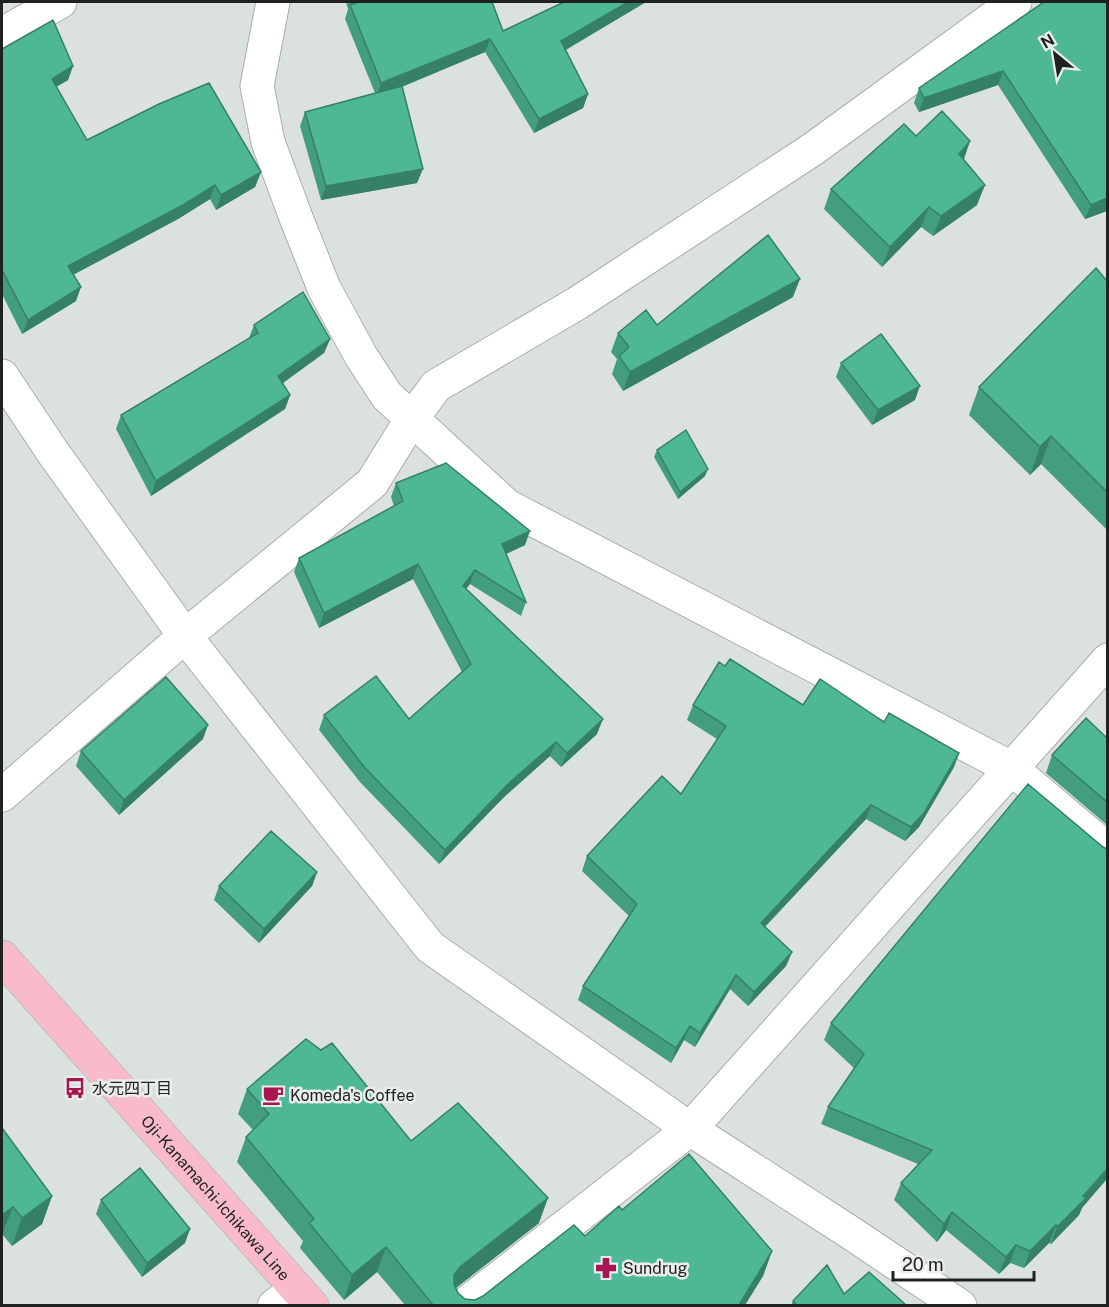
<svg xmlns="http://www.w3.org/2000/svg" width="1109" height="1307" font-family="'Public Sans','Noto Sans JP',sans-serif">
  <rect width="100%" height="100%" fill="#dbe1df"/>
  <g fill="none" stroke-linecap="round" stroke-linejoin="round">
    <defs>
      <path id="minor" d="M273,2L257,86L268,142L295,215L324,288L361,356L387,396L507,506L1011,768L1108,850
        M2,34L60,2
        M2,376L54,454L185,636L430,947L690,1129L851,1233L960,1306
        M2,795L185,636L372,483L411,420L436,386L576,304L813,149L1015,2
        M274,1306L297,1289
        M463,1306L690,1129L1108,660"/>
      <g id="major">
        <path id="s1" d="M2,957L312,1306"/>
      </g>
    </defs>
    <use href="#minor" stroke="#a8adab" stroke-width="35"/>
    <use href="#major" stroke="#bcbdbc" stroke-width="35"/>
    <use href="#minor" stroke="#fff" stroke-width="33"/>
    <use href="#major" stroke="#f9bbca" stroke-width="33"/>
  </g>
  <path fill="#429d81" d="M346,2H492L503,31L563,2H646L566,50L588,94L583,108L534,133L485,52L402,87L417,183L321,200L300,126L305,112L375,93L345,19L348,9Z
    M1107,2V211L1085,219L998,85L919,112L914,103L919,88Z
    M2,49L73,66L68,80L56,87L87,140L261,172L255,187L216,210L210,199L178,219L73,275L76,301L22,334L2,294Z
    M916,136L970,141L964,159L977,205L933,236L921,227L882,267L824,209L831,189Z
    M1107,281V530L1041,464L1030,475L969,415L979,387Z
    M793,297L623,391L612,374L617,359L611,352L618,333Z
    M254,325L330,339L324,353L283,383L290,395L285,409L151,496L116,429L121,415L249,338Z
    M841,363L915,400L872,425L836,377Z
    M657,450L705,476L678,499L654,457Z
    M396,483L525,545L506,554L526,602L521,616L470,584L466,589L597,734L561,767L550,756L504,797L439,864L360,782L319,730L324,715L409,719L462,672L413,579L319,628L294,572L299,558L394,506L391,497Z
    M725,666L803,705L884,722L959,753L954,767L919,827L905,841L866,819L765,927L792,952L786,966L748,1006L730,989L695,1047L684,1040L671,1063L578,1000L583,986L629,916L582,871L587,856L681,794L717,739L687,720L693,705Z
    M1107,738V825L1046,773L1052,755Z
    M203,739L119,815L76,766L81,751Z
    M317,872L312,886L259,943L214,900L219,886Z
    M831,1023L1082,1208L1079,1215L1051,1244L1049,1243L1024,1268L1010,1263L999,1274L946,1230L937,1242L894,1200L901,1183L918,1164L821,1124L828,1107L854,1068L824,1040Z
    M247,1089L411,1141L539,1223L455,1288L458,1293L465,1299L475,1300L483,1296L585,1236L622,1210L772,1251L763,1276L745,1305H405L377,1272L344,1300L300,1248L303,1241L237,1162L246,1137L253,1130L238,1114Z
    M2,1128L52,1196L42,1224L12,1246L2,1234V1235Z
    M101,1200L185,1243L142,1277L96,1214Z
    M844,1294L906,1305H791L793,1301Z"/>
  <path fill="#368069" d="M628,2H646L556,55L561,41Z
    M490,39L485,52L376,97L381,83Z
    M73,66L68,80L46,93L52,79Z
    M1003,71L998,85L919,112L924,98Z
    M588,94L583,108L534,133L539,119Z
    M970,141L963,161L959,154Z
    M423,169L417,183L321,200L326,186Z
    M261,172L255,187L216,210L221,195Z
    M215,185L210,199L178,219L63,280L68,266Z
    M985,185L977,205L933,236L941,216Z
    M1107,198V211L1085,219L1091,205Z
    M929,207L921,227L882,267L890,247Z
    M800,279L793,297L623,391L630,372Z
    M81,287L76,301L22,334L28,320Z
    M330,339L324,353L273,390L278,376Z
    M920,386L915,400L872,425L878,410Z
    M290,395L285,409L151,496L156,481Z
    M1051,436L1041,464L1030,475L1040,447Z
    M708,469L705,476L678,499L680,492Z
    M530,531L525,545L497,558L502,544Z
    M418,564L413,579L319,628L324,613Z
    M475,570L470,584L457,600L463,586Z
    M603,719L597,734L561,767L567,753Z
    M208,725L203,739L119,815L124,800Z
    M556,742L550,756L504,797L439,864L445,850L509,783Z
    M959,753L954,767L919,827L905,841L911,827Z
    M871,805L866,819L755,937L761,923Z
    M317,872L312,886L259,943L264,929Z
    M792,952L786,966L748,1006L754,992Z
    M736,975L730,989L695,1047L700,1033Z
    M690,1026L684,1040L671,1063L676,1048Z
    M1107,1169V1179L1082,1208L1079,1215L1051,1244L1057,1227Z
    M52,1196L42,1224L12,1246L22,1218Z
    M548,1198L539,1223L451,1292L454,1275L460,1267Z
    M13,1207L2,1234V1235V1215Z
    M952,1212L946,1230L937,1242L944,1224Z
    M1056,1225L1049,1243L1024,1268L1030,1251Z
    M190,1229L185,1243L142,1277L147,1263Z
    M1016,1245L1010,1263L999,1274L1006,1257Z
    M386,1247L377,1272L344,1300L352,1275Z
    M772,1251L763,1276L745,1305H739Z"/>
  <path fill="#4db796" stroke="#368069" stroke-width="1.5" d="M355,2H492L503,31L564,2H628L561,41L588,94L539,119L490,39L381,83L350,5L356,3Z
    M1044,2H1107V198L1091,205L1003,71L924,98L919,88Z
    M53,20L73,66L52,79L87,140L159,104L209,83L261,172L221,195L215,185L183,205L68,266L81,287L28,320L2,270V49Z
    M402,86L423,169L326,186L305,112Z
    M942,111L970,141L959,154L985,185L941,216L929,207L890,247L831,189L904,124L916,136Z
    M768,235L800,279L630,372L619,356L629,347L618,333L646,310L657,325Z
    M1096,268L1107,281V492L1051,436L1040,447L979,387Z
    M303,292L330,339L278,376L290,395L156,481L121,415L258,333L254,325Z
    M881,334L920,386L878,410L841,363Z
    M686,430L708,469L680,492L657,450Z
    M446,463L530,531L502,544L526,602L475,570L463,586L603,719L567,753L556,742L509,783L445,850L365,768L324,715L376,676L409,719L471,664L418,564L324,613L299,558L403,501L396,483Z
    M730,659L803,705L820,679L884,722L889,713L959,753L924,813L911,827L871,805L761,923L792,952L754,992L736,975L700,1033L690,1026L676,1048L583,986L637,904L587,856L662,776L681,794L726,726L693,705L719,662L725,666Z
    M166,677L208,725L124,800L81,751Z
    M1086,718L1107,738V802L1052,755Z
    M1028,784L1103,847L1107,849V1169L1083,1196L1086,1198L1057,1227L1056,1225L1030,1251L1016,1245L1006,1257L952,1212L944,1224L901,1183L932,1150L828,1107L864,1054L831,1023Z
    M271,831L317,872L264,929L219,886Z
    M306,1039L321,1050L332,1043L411,1141L458,1103L548,1198L460,1267L454,1275V1284L458,1293L465,1299L475,1300L483,1296L574,1225L585,1236L619,1206L622,1210L689,1154L772,1251L739,1305H433L386,1247L352,1275L309,1223L314,1219L246,1137L269,1114L247,1089Z
    M2,1128L52,1196L22,1218L13,1207L2,1215Z
    M140,1168L190,1229L147,1263L101,1200Z
    M827,1265L844,1294L869,1272L906,1305H797L793,1301Z"/>
  <defs>
    <symbol id="bus-bare" viewBox="-9 -9 18 18"><path d="M-5-6H5V4H4V6H2V4H-2V6H-4V4H-5ZM-3.5-4V0h7V-4ZM-3.5 1.2v1.5H-2V1.2ZM2 1.2v1.5H3.5V1.2Z" fill="#a81651" stroke="#e9eeec" stroke-width="2.5" paint-order="stroke"/></symbol>
    <symbol id="cafe-bare" viewBox="-9 -9 18 18"><path d="M-5.5-4.5H6V0H3Q3 3.5 0 3.5H-2.5Q-5.5 3.5-5.5 0ZM3-3.2v2h1.7v-2ZM-6 4.5H4V6H-6Z" fill="#a81651" stroke="#e9eeec" stroke-width="2.5" paint-order="stroke"/></symbol>
    <symbol id="pharmacy-bare" viewBox="-9 -9 18 18"><path d="M-2-6h4v4h4v4h-4v4h-4v-4h-4v-4h4Z" fill="#a81651" stroke="#e9eeec" stroke-width="2.5" paint-order="stroke"/></symbol>
  </defs>
  <g fill-rule="evenodd">
    <use href="#bus-bare" x="60" y="1073" width="30" height="30"/>
    <use href="#cafe-bare" x="258" y="1080" width="30" height="30"/>
    <use href="#pharmacy-bare" x="591" y="1253" width="30" height="30"/>
  </g>
  <g text-anchor="middle" dominant-baseline="central" stroke-width="5" stroke-linejoin="round" paint-order="stroke">
    <g font-size="16" fill="#202221" stroke="#e9eeec" text-anchor="start">
      <text x="92" y="1088">水元四丁目</text>
      <text x="290" y="1095">Komeda's Coffee</text>
      <text x="623" y="1268">Sundrug</text>
    </g>
    <g font-size="16" fill="#202221" stroke="#e9eeec">
      <text stroke="none"><textPath href="#s1" startOffset="322">Oji-Kanamachi-Ichikawa Line</textPath></text>
    </g>
  </g>
  <rect width="1109" height="1307" fill="none" stroke="#202221" stroke-width="6"/>
  <g transform="translate(1055 54) rotate(330)" stroke="#e9eeec" stroke-width="4.5" paint-order="stroke">
  <path d="M0-4.5L10 22L0 15L-10 22Z" fill="#202221"/>
  <text y="-9" font-size="16" font-weight="bold" text-anchor="middle" fill="#202221">N</text>
  </g>
  <path d="M893 1271v9h141v-9" fill="none" stroke="#202221" stroke-width="3"/>
  <text x="902" y="1271" font-size="18" fill="#202221" stroke="#e9eeec" stroke-width="4.5" paint-order="stroke">20 m</text>
</svg>
